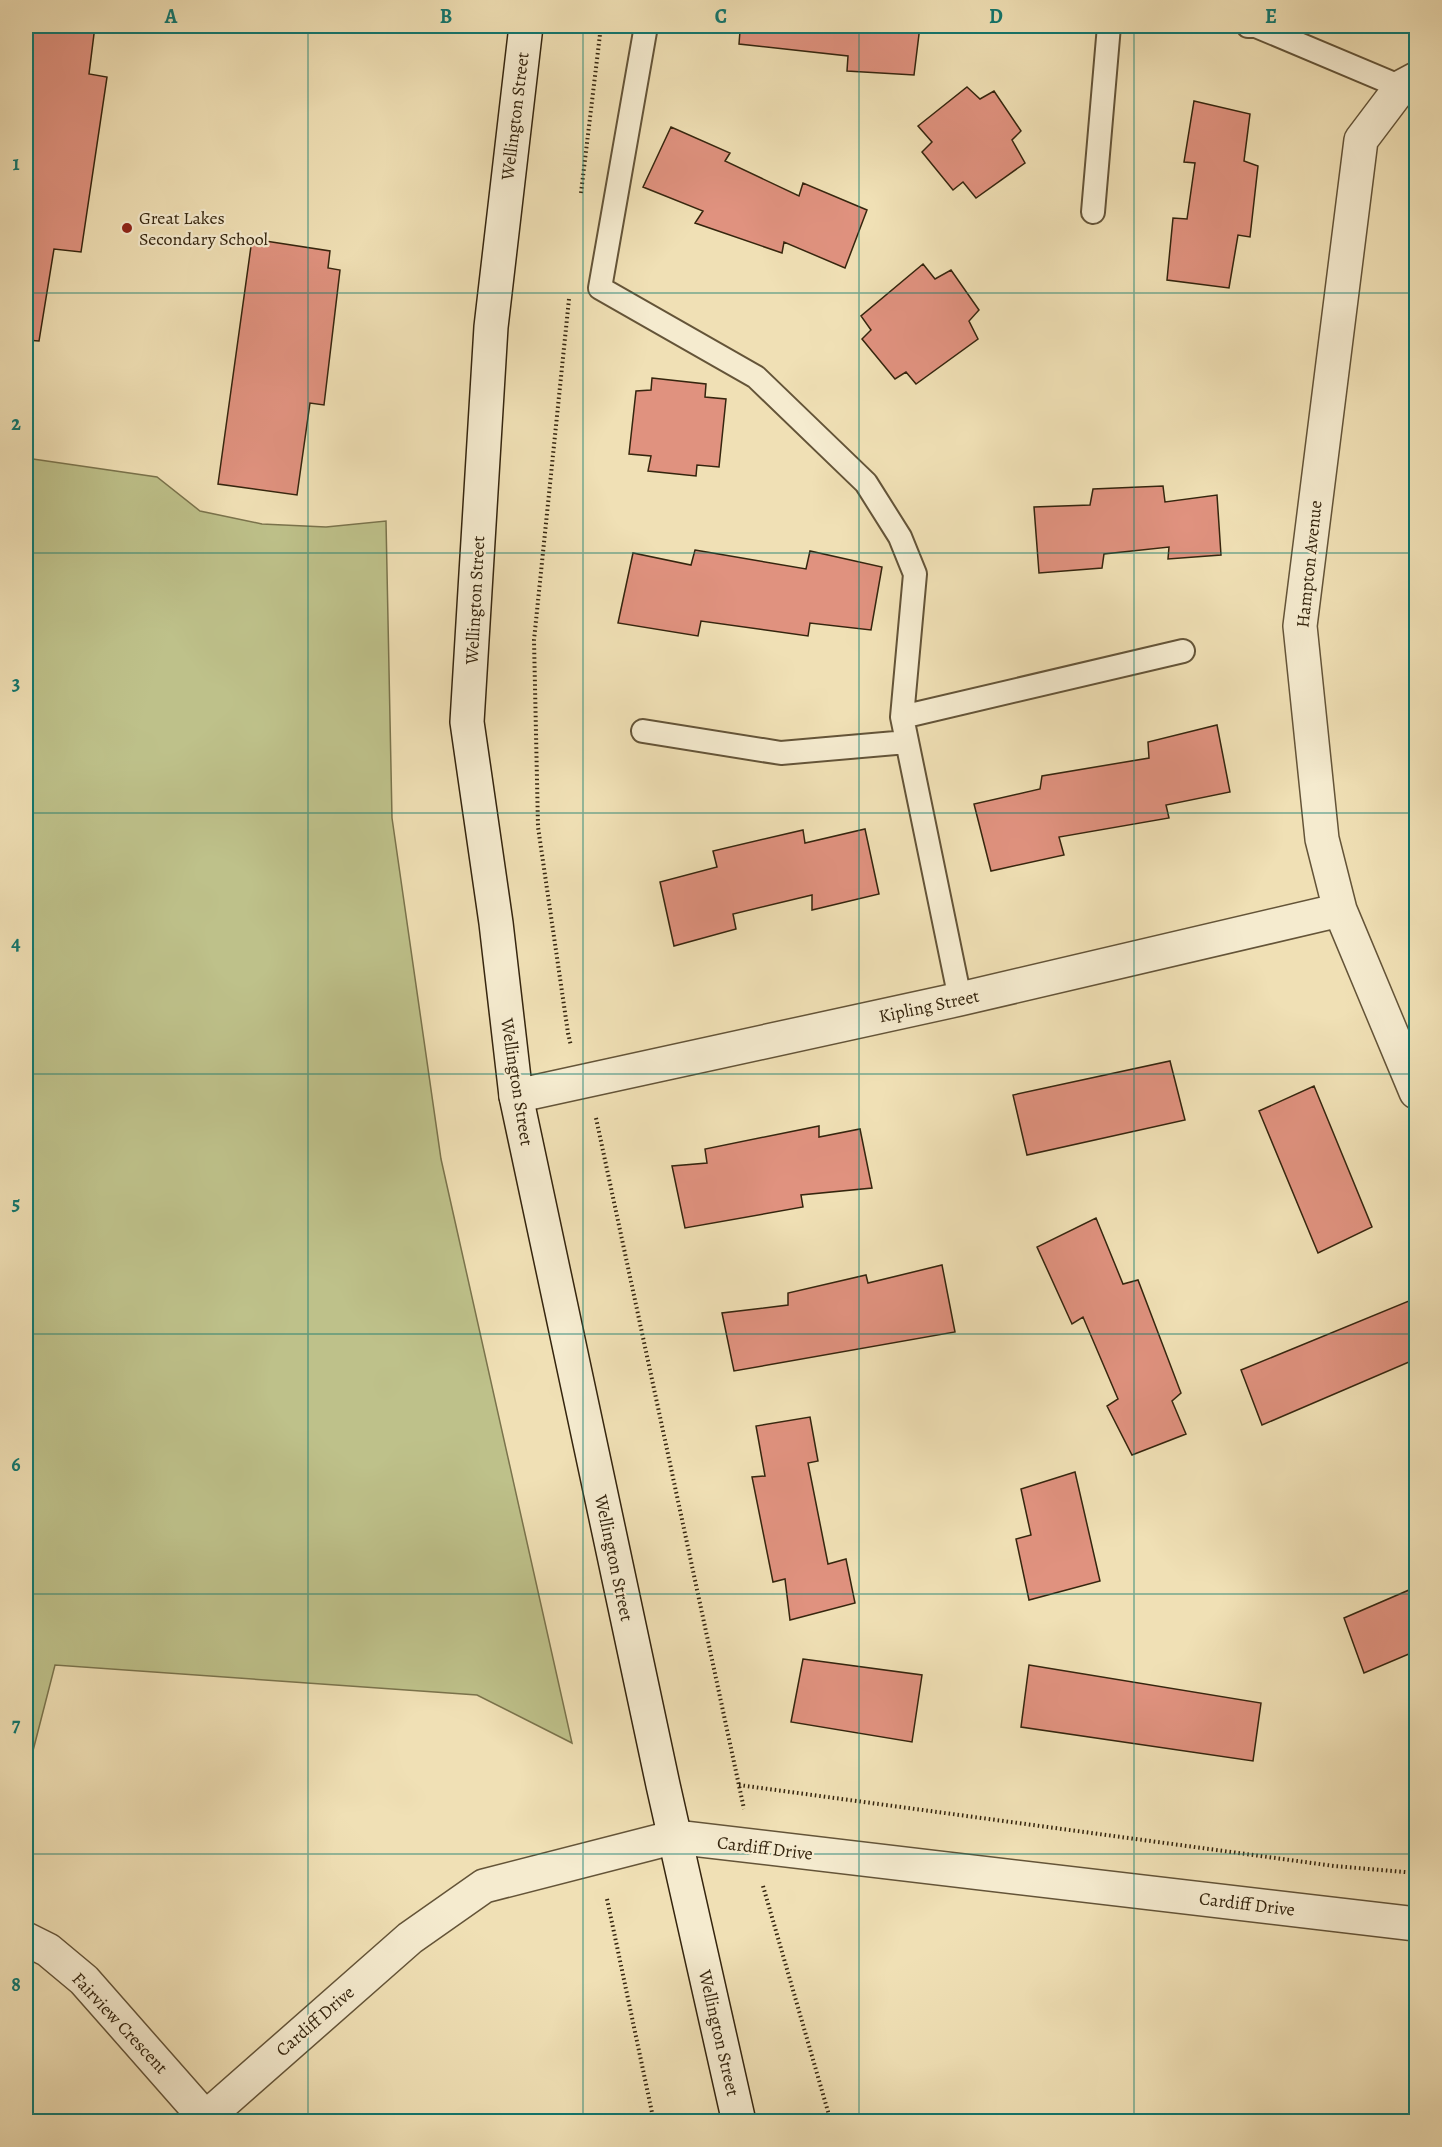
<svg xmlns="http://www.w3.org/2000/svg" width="1442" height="2147" font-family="Alegreya,serif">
  <rect width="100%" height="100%" fill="#f0e0b5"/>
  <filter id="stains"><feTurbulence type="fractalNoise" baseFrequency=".00333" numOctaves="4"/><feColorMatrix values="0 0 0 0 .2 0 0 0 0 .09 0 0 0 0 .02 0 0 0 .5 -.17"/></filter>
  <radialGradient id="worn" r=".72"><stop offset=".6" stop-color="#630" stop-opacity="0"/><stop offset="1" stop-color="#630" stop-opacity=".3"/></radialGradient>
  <path fill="#bec18a" stroke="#7a734c" stroke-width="1.5" d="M26,458L157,477L200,511L262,524L326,527L386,521L392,818L441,1159L572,1743L477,1695L55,1665L26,1778Z"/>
  <path fill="#e0927f" stroke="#35250e" stroke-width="1.5" d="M26,26H95L89,74L107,77L81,252L54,249L39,341L26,340Z
    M684,26H920L914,75L847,71L848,56L739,44L740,31Z
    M967,87L980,99L994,91L1021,131L1012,140L1025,163L976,198L963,182L953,190L922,152L932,142L918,126Z
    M1194,101L1250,114L1244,161L1258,166L1250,237L1238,235L1229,288L1167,280L1173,218L1187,219L1195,163L1184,162Z
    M671,127L730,153L725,161L799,196L803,183L867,210L845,268L784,242L782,253L695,223L703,211L643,187Z
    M252,239L330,251L328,268L340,270L324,405L310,403L297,495L218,484Z
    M923,264L935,279L951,270L979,310L969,321L978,339L916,384L906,372L895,379L862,339L871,330L861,316Z
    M652,378L706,384L705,397L726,399L719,467L697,465L696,476L648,471L651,456L629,454L636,391L651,390Z
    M1163,486L1165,502L1217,495L1221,555L1168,559L1169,547L1104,554L1102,568L1039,573L1034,507L1090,505L1093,489Z
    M695,550L806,569L810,551L882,567L871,630L810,623L808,636L701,621L698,636L618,623L633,553L691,565Z
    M1217,725L1230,792L1166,805L1169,818L1059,837L1064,855L991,871L974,804L1040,789L1042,776L1149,758L1148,742Z
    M865,829L879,894L812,910V895L733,914L736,929L674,946L660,882L717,867L713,851L803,830L805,843Z
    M1170,1061L1185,1120L1027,1155L1013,1095Z
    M1314,1086L1372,1227L1318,1253L1259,1111Z
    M819,1126V1137L860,1129L872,1188L801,1195L803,1207L685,1228L672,1166L707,1163L705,1149Z
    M1096,1218L1123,1284L1138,1280L1181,1393L1172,1401L1186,1434L1132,1455L1107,1406L1118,1399L1083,1317L1072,1324L1037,1247Z
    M942,1265L955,1332L734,1371L722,1313L788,1305V1293L866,1275L868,1283Z
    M1416,1298V1359L1262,1425L1241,1370Z
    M810,1417L818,1461L808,1463L828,1564L846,1559L855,1603L790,1620L785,1579L773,1582L752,1477L765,1476L756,1426Z
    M1075,1472L1100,1581L1029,1600L1016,1539L1031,1535L1021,1489Z
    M1416,1587V1651L1364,1673L1344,1618Z
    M803,1659L922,1675L912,1742L791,1722Z
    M1029,1665L1261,1703L1253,1761L1021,1727Z"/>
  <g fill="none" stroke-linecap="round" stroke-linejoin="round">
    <defs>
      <path id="service" d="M646,26L600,288L756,377L866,483L900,537L915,574L902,717L960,999
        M1248,26H1256L1401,87
        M1093,212L1109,26
        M902,717L1183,651
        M643,731L781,753L907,742"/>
      <path id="minor" d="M1416,79L1401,87L1361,140L1300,626L1322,839L1340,910L1416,1092
        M516,1096L960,999L1340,910
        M26,1939L48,1950L84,1980L209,2122"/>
      <path id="tertiary" d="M201,2122L410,1938L484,1886L675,1837L1416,1924"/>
      <path id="secondary" d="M526,26L491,327L467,722L496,923L516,1096L663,1785L739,2122"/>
    </defs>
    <use href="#service" stroke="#645438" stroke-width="26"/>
    <use href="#minor" stroke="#645438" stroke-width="36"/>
    <use href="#tertiary" stroke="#645438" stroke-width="36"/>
    <use href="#secondary" stroke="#35250e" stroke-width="36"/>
    <path stroke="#35250e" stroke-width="4" stroke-dasharray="1.5 3" stroke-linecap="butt" d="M581,193L601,26
      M569,299L534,640L538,827L568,1033L571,1046
      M596,1118L744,1809
      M739,1785L1334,1866L1416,1873
      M763,1886L831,2122
      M607,1899L654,2122"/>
    <use href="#service" stroke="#f5ebcf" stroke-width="22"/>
    <use href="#minor" stroke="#f5ebcf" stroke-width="33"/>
    <use href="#tertiary" stroke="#f5ebcf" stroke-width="33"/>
    <use href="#secondary" stroke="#f5ebcf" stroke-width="33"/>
  </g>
  <path fill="none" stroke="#0f766e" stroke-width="1.5" stroke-opacity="0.55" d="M308,26V2122M583,26V2122M859,26V2122M1134,26V2122M26,293H1416M26,553H1416M26,813H1416M26,1074H1416M26,1334H1416M26,1594H1416M26,1854H1416"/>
  <circle fill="#8f2418" stroke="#f5ebcf" stroke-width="2" cx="127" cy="228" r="6"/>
  <g text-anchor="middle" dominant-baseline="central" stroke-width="4.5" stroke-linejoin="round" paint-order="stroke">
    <g font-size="18" fill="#35250e" stroke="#f5ebcf">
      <text transform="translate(515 116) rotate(-83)">Wellington Street</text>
      <text transform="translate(1309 564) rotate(-84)">Hampton Avenue</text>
      <text transform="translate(475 600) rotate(-87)">Wellington Street</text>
      <text transform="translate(929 1006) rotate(-12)">Kipling Street</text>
      <text transform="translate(517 1082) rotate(81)">Wellington Street</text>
      <text transform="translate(614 1558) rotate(78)">Wellington Street</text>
      <text transform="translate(765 1848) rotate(7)">Cardiff Drive</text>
      <text transform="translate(1247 1904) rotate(7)">Cardiff Drive</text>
      <text transform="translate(315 2021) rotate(-41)">Cardiff Drive</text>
      <text transform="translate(120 2023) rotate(47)">Fairview Crescent</text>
      <text transform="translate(719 2033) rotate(77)">Wellington Street</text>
    </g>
    <g font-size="18" fill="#35250e" stroke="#f5ebcf" text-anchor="start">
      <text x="139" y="218">Great Lakes<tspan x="139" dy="21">Secondary School</tspan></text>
    </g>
  </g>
  <rect width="1442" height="2147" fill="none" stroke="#f0e0b5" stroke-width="66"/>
  <rect x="33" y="33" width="1376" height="2081" fill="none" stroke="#0f766e" stroke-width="2"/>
  <g font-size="20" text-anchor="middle" font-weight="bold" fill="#0f766e">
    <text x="171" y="23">A</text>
    <text x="446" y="23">B</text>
    <text x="721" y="23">C</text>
    <text x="996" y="23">D</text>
    <text x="1271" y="23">E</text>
    <text x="16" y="170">1</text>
    <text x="16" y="430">2</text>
    <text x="16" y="690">3</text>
    <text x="16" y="950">4</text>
    <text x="16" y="1210">5</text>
    <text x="16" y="1471">6</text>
    <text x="16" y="1731">7</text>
    <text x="16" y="1991">8</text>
  </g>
  <rect width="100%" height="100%" filter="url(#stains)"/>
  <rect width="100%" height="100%" fill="url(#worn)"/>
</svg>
